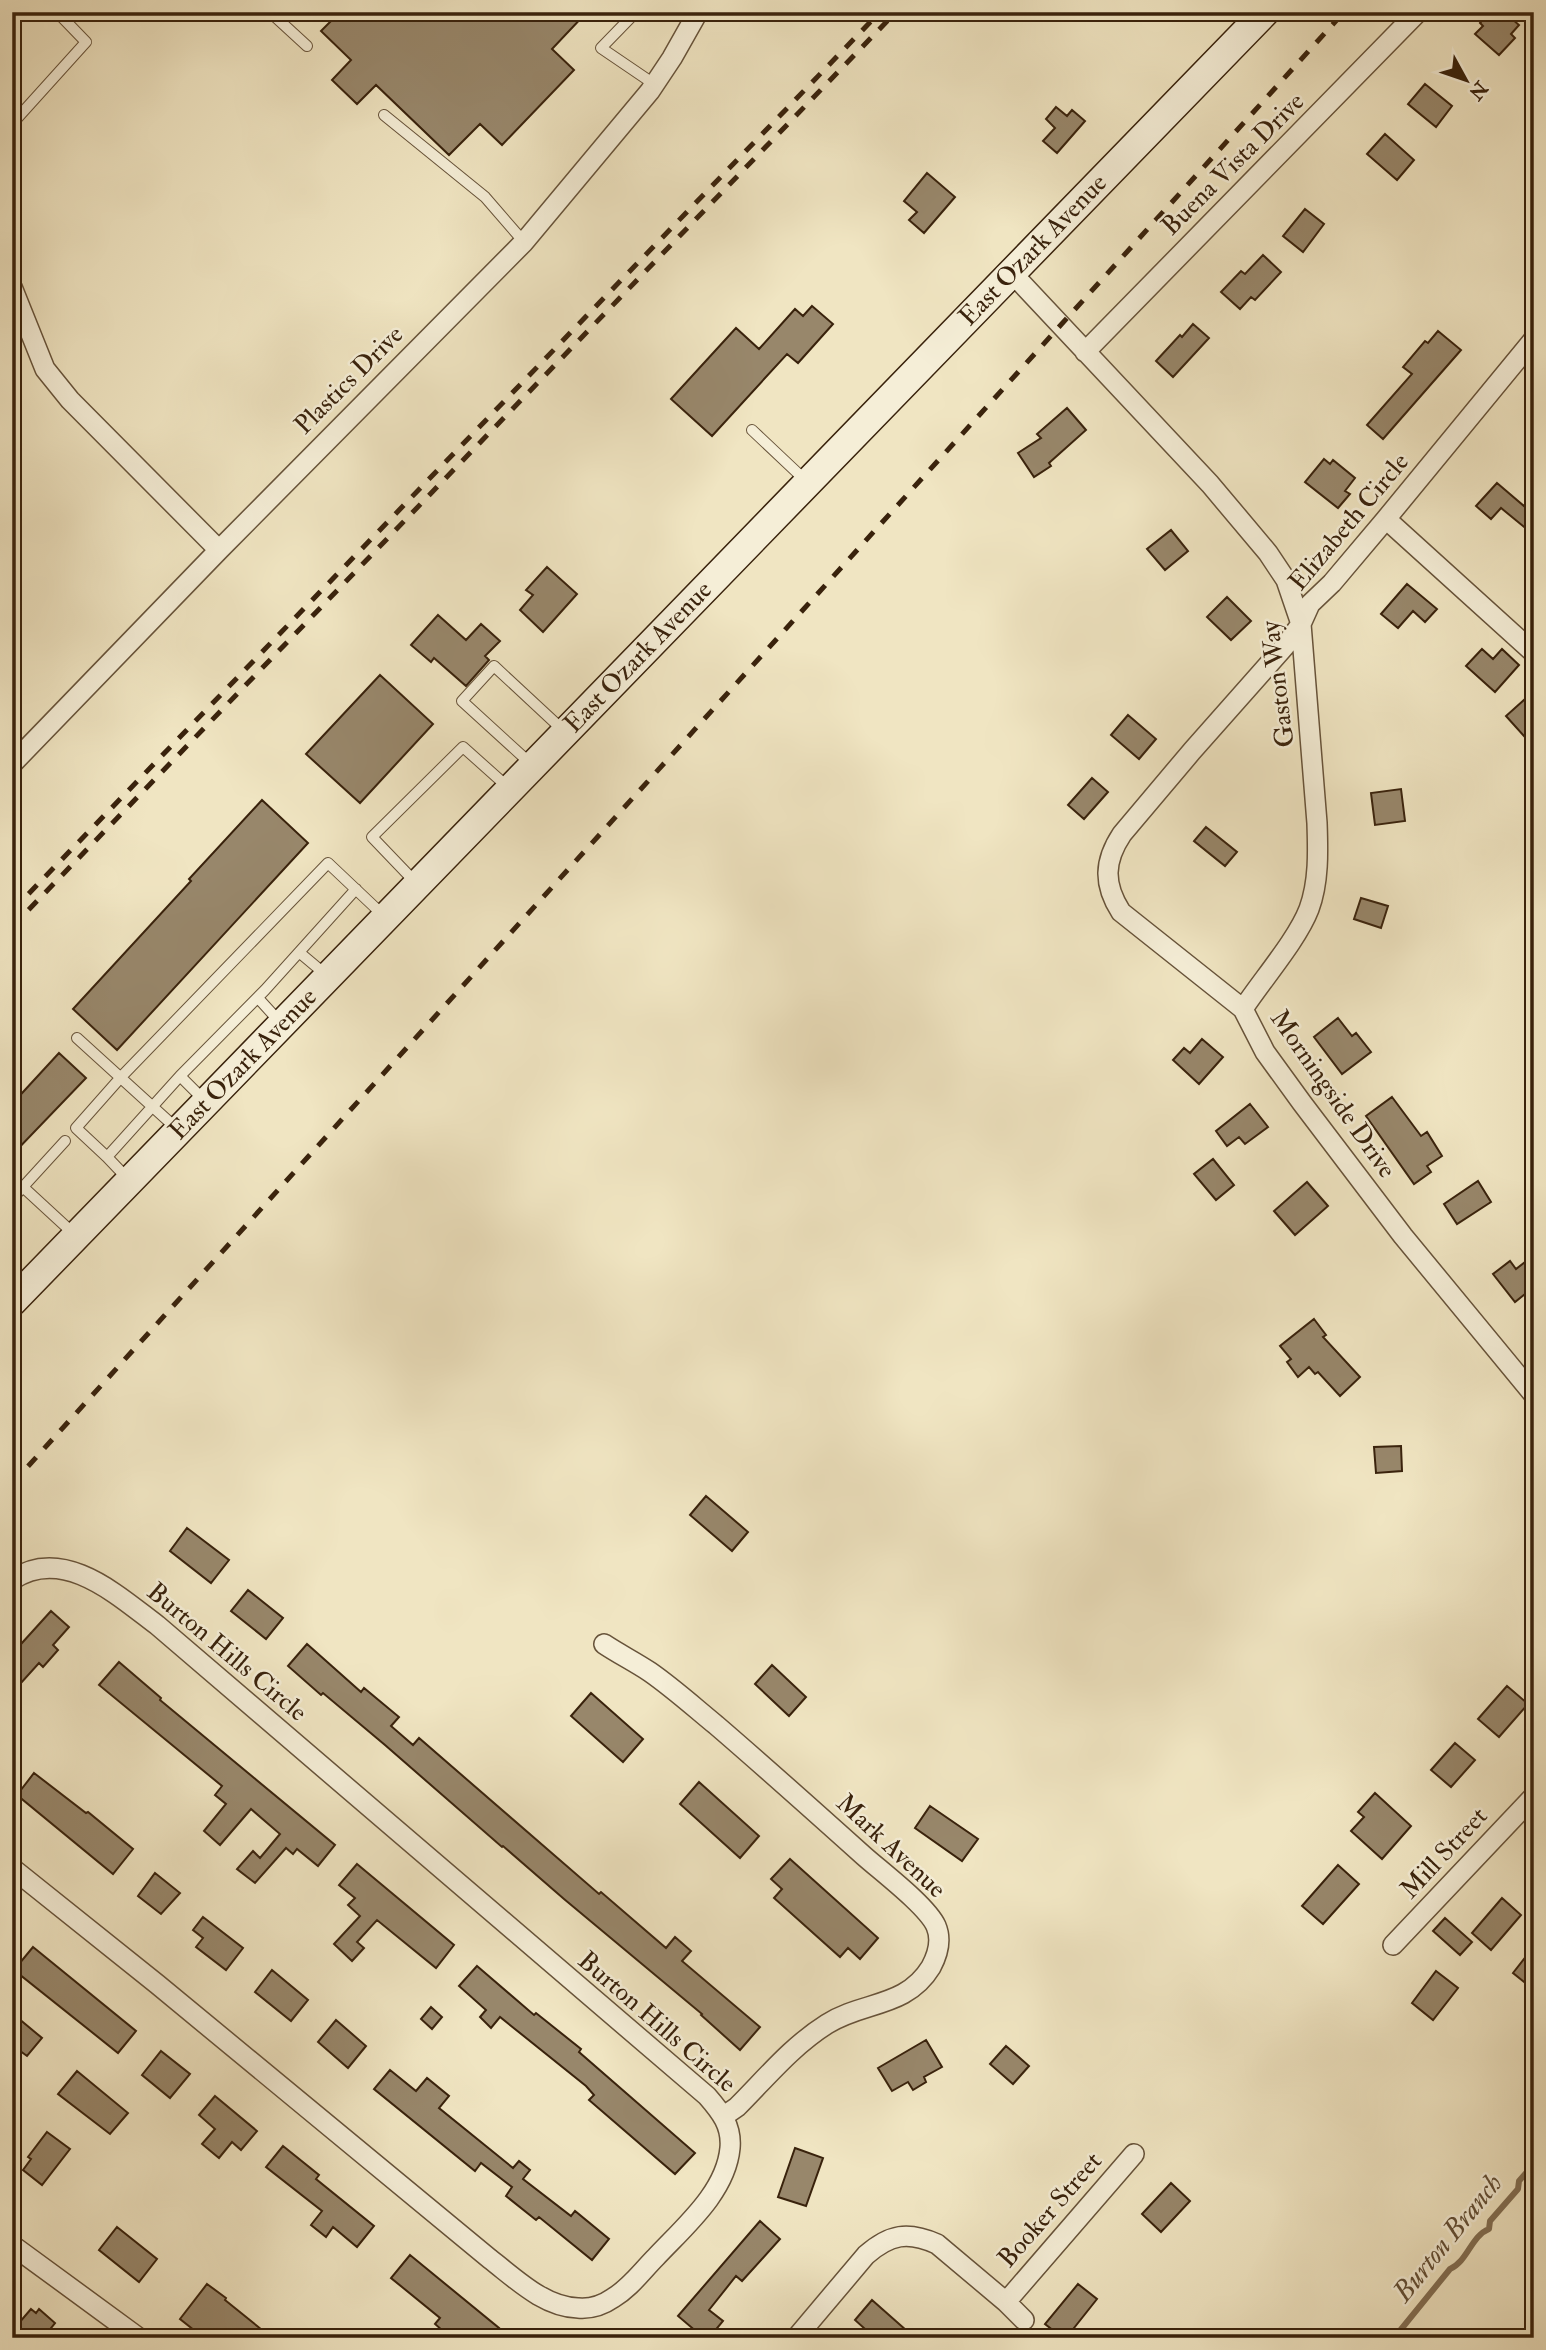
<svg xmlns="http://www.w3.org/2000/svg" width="1546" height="2350" font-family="'IM FELL Double Pica',serif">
  <rect width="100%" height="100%" fill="#f0e5c2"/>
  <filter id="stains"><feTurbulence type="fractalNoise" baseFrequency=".00286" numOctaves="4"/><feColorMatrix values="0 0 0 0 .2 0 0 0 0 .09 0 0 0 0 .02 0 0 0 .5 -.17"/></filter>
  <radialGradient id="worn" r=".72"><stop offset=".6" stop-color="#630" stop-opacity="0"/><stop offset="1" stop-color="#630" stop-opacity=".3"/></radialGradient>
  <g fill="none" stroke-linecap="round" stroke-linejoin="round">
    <path stroke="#826f54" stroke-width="6" d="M1394,2338L1450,2269C1468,2261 1471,2236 1489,2229L1490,2221L1518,2189L1519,2181L1534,2164"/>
  </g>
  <path fill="#98876b" stroke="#39220c" stroke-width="2" d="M340,12H587L552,49L574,70L502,145L480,124L449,155L376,85L357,104L332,80L351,60L321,31Z
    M1489,12H1504L1519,25L1511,34L1515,38L1499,55L1475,34L1483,26L1480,23Z
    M1425,84L1452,106L1436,127L1408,104Z
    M1056,107L1067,116L1072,110L1085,121L1057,153L1043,141L1055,128L1046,119Z
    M1385,134L1414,160L1397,180L1367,154Z
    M927,173L955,197L924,233L909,220L917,212L904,201Z
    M1305,209L1324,224L1303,252L1283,236Z
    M1263,255L1281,272L1255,300L1251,297L1240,309L1221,292L1241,271L1245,274Z
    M812,306L833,324L798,363L787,354L712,436L671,399L736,328L759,349L795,309L803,316Z
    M1193,324L1209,338L1173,377L1156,361L1180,335L1182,337Z
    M1438,331L1461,350L1383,439L1367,425L1412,374L1403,367L1425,341L1428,343Z
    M1067,408L1086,430L1049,463L1051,466L1034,477L1018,453L1041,438L1037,434Z
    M1324,459L1330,464L1333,460L1355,478L1345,491L1350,494L1338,508L1305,482Z
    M1497,483L1524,506L1534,495V535L1501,508L1491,519L1476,506Z
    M1171,530L1188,551L1165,570L1147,549Z
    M547,567L577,594L543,632L520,610L533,595L526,590Z
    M1407,584L1437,609L1425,622L1413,611L1398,628L1381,614Z
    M1227,597L1251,621L1231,640L1207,617Z
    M438,615L466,640L481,624L500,641L485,656L489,660L466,686L434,658L431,662L411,645Z
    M1482,649L1493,659L1502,649L1519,665L1495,692L1466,666Z
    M380,675L433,724L360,803L306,754Z
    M1534,691V747L1506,716Z
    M1128,715L1156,739L1139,759L1111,735Z
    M1092,778L1108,792L1084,819L1068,805Z
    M1401,789L1405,821L1375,825L1371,793Z
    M262,800L308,843L117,1050L73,1009L191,881L189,879Z
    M1206,827L1237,852L1225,866L1194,841Z
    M1361,898L1388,906L1381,928L1354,919Z
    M1338,1018L1352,1036L1356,1033L1371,1052L1342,1074L1314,1037Z
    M1202,1039L1223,1057L1199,1084L1173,1060L1184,1048L1190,1053Z
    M59,1053L86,1078L12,1155V1104Z
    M1392,1097L1421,1136L1427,1132L1442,1156L1427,1166L1431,1172L1414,1184L1366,1116Z
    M1250,1104L1268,1127L1245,1144L1239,1137L1227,1146L1216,1131Z
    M1213,1159L1234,1185L1216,1200L1194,1174Z
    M1478,1181L1491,1202L1457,1224L1444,1204Z
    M1307,1182L1328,1206L1295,1235L1274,1211Z
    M1534,1255V1287L1515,1302L1493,1274L1510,1261L1516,1269Z
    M1314,1319L1326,1335L1323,1337L1360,1377L1340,1396L1318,1372L1315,1374L1309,1367L1298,1377L1287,1362L1291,1359L1280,1346Z
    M1401,1446L1402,1471L1376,1473L1374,1447Z
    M706,1496L748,1532L732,1551L690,1515Z
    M187,1528L229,1560L211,1583L170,1551Z
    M248,1590L283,1618L266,1639L231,1611Z
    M51,1611L69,1627L53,1645L58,1650L43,1667L39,1663L12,1693V1654Z
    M307,1644L361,1692L364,1688L399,1717L391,1726L413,1745L419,1738L599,1894L601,1892L666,1948L675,1937L691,1951L682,1961L760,2027L740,2050L701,2015L702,2014L564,1899L503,1846L502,1847L385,1745L323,1693L321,1695L288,1666Z
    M119,1662L161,1698L160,1700L335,1845L318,1866L297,1849L293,1854L286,1848L255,1883L237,1869L253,1851L260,1858L280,1834L251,1809L220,1845L204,1831L226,1804L215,1795L222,1786L99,1685Z
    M772,1665L806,1697L789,1716L755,1684Z
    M1507,1686L1528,1704L1499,1737L1478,1719Z
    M591,1693L643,1739L623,1762L571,1716Z
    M1455,1743L1475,1760L1451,1787L1431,1770Z
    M34,1773L86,1813L88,1812L133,1849L113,1874L17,1795Z
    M699,1782L759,1836L740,1858L680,1804Z
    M1375,1793L1411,1826L1382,1859L1351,1831L1364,1817L1358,1812Z
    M930,1806L978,1839L962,1861L915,1828Z
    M790,1859L878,1938L860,1959L848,1948L840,1957L774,1898L782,1889L771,1879Z
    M357,1864L454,1945L436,1968L377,1920L357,1942L364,1948L352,1961L334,1944L360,1916L348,1905L355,1898L339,1885Z
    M1338,1865L1359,1884L1323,1924L1302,1906Z
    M155,1873L180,1893L161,1914L138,1896Z
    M1502,1898L1521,1915L1491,1950L1472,1933Z
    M203,1917L243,1948L226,1970L196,1947L203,1938L193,1930Z
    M1445,1918L1472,1942L1460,1955L1433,1931Z
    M1534,1946V1990L1513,1973Z
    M33,1947L136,2031L118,2053L14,1970Z
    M477,1966L534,2015L536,2013L581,2049L579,2052L695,2153L675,2174L589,2100L594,2095L586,2086L500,2017L491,2028L480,2017L486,2010L459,1986Z
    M272,1970L308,2000L291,2021L255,1992Z
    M1436,1971L1458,1988L1433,2020L1412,2003Z
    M431,2007L442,2017L432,2029L421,2019Z
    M12,2013L42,2038L27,2056L12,2045Z
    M336,2020L366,2046L348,2068L318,2042Z
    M926,2040L942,2067L924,2077L926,2082L913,2090L908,2082L892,2091L878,2068Z
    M1006,2046L1029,2066L1013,2084L990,2064Z
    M161,2051L190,2074L170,2098L142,2075Z
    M390,2070L416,2091L427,2078L449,2096L439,2108L513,2168L519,2161L530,2170L523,2179L571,2216L575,2211L609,2239L592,2260L539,2217L536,2220L506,2196L512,2187L481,2163L475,2171L374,2089Z
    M77,2071L128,2113L110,2134L58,2094Z
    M215,2096L257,2131L241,2150L232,2142L219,2158L202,2144L215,2129L199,2115Z
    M47,2132L70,2149L42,2185L23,2170L31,2159L28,2157Z
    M283,2146L319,2175L316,2179L374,2226L357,2247L333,2227L326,2237L311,2225L322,2211L266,2167Z
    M795,2148L823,2158L806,2206L778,2197Z
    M1171,2183L1190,2201L1161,2232L1142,2214Z
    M760,2221L780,2239L742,2281L736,2276L709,2310L723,2321L709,2338H704L678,2316Z
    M117,2227L157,2259L139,2282L99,2250Z
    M410,2255L499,2328L491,2338H451L435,2324L440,2318L391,2278Z
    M207,2284L226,2298L225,2300L272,2338H204L180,2319Z
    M1078,2284L1097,2299L1066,2338H1063L1045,2324Z
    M872,2300L915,2338H875L855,2320Z
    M31,2309L36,2313L39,2309L55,2323L43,2338H12V2331Z"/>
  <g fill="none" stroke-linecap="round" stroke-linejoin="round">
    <defs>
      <path id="lane" d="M270,12L307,46
        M636,12L601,48L654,84
        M384,115L485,197L524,242
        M12,124L86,42L57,12
        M752,430L805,480
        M531,764L462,701L494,666L565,732
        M417,884L372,837L463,747L510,789
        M300,953L325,974
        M258,998L279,1021
        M77,1038L176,1128
        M180,1076L203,1099
        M107,1157L76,1128L122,1076L328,863L383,915
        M127,1178L107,1157L180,1076L265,990L356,889
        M23,1187L74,1234
        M12,1199L65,1141"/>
      <path id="street" d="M1011,272L1210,484L1268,553L1286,580L1301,624L1317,823C1318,851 1319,882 1309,909C1297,940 1262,980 1243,1009
        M12,287L45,369L70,400L219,550
        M1534,339L1386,519L1332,583L1310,604L1301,624L1285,646L1192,751L1122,834C1104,861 1103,884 1121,912L1243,1009L1265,1052L1302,1103L1403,1236L1534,1395
        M1085,352L1418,12
        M1386,519L1534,653
        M12,764L219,550L524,242L650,91L672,58L698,12
        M12,1580C63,1545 117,1595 157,1625L707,2096C721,2112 732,2126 730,2148C726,2192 684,2227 656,2257C642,2271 630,2288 613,2298C603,2305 590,2309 578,2308C544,2307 516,2279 490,2259L157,1984L12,1868
        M604,1644C619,1654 635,1662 650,1672C673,1688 694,1707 716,1725C766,1768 815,1812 864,1856C882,1872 927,1906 936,1926C942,1940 938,1954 931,1967C906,2008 863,2001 827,2024C792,2046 766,2078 737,2107L724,2116
        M1393,1945L1534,1796
        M12,2245L139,2338
        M1006,2302L1134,2154
        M796,2338L866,2255C890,2234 908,2231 937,2244L1006,2302L1024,2320"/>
      <path id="secondary" d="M12,1302L1265,12"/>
    </defs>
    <use href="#lane" stroke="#67533a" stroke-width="12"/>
    <use href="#street" stroke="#67533a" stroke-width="22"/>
    <use href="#secondary" stroke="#39220c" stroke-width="31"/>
    <use href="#lane" stroke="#f5eed7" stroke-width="10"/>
    <use href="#street" stroke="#f5eed7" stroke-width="19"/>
    <use href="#secondary" stroke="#f5eed7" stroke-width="28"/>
    <path stroke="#39220c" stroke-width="5" stroke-dasharray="12 12" stroke-linecap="butt" d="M12,911L880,12
      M12,927L896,12
      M12,1484L1344,12"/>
  </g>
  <g text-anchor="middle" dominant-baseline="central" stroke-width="5" stroke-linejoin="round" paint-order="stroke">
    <g font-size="26" fill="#39220c" stroke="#f5eed7">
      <text transform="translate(1233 164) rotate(-45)">Buena Vista Drive</text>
      <text transform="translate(1033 250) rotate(-46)">East Ozark Avenue</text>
      <text transform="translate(349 380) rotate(-45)">Plastics Drive</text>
      <text transform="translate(1349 522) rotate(-50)">Elizabeth Circle</text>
      <text transform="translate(638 657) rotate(-46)">East Ozark Avenue</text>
      <text transform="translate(1278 684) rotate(-97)">Gaston Way</text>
      <text transform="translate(243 1064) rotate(-46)">East Ozark Avenue</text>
      <text transform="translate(1333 1094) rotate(55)">Morningside Drive</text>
      <text transform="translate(227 1652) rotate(40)">Burton Hills Circle</text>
      <text transform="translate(891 1846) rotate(43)">Mark Avenue</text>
      <text transform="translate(1444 1853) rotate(-47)">Mill Street</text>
      <text transform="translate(657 2022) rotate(41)">Burton Hills Circle</text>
      <text transform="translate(1050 2210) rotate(-49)">Booker Street</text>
    </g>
    <g font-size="28" font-style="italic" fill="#634f36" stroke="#f5eed7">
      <text transform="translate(1448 2238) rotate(-51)">Burton Branch</text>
    </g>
  </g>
  <rect width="1546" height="2350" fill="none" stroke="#f0e5c2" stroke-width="42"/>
  <rect x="14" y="14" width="1518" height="2322" fill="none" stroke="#39220c" stroke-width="3.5"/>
  <rect x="21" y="21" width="1504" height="2308" fill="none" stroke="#39220c" stroke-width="2"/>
  <g transform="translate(1466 80) rotate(130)" stroke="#f5eed7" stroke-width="5" paint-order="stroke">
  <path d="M0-5L12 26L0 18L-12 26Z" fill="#39220c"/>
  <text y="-10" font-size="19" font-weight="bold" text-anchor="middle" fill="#39220c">N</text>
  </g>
  <rect width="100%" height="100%" filter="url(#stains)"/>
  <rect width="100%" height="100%" fill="url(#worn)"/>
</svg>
